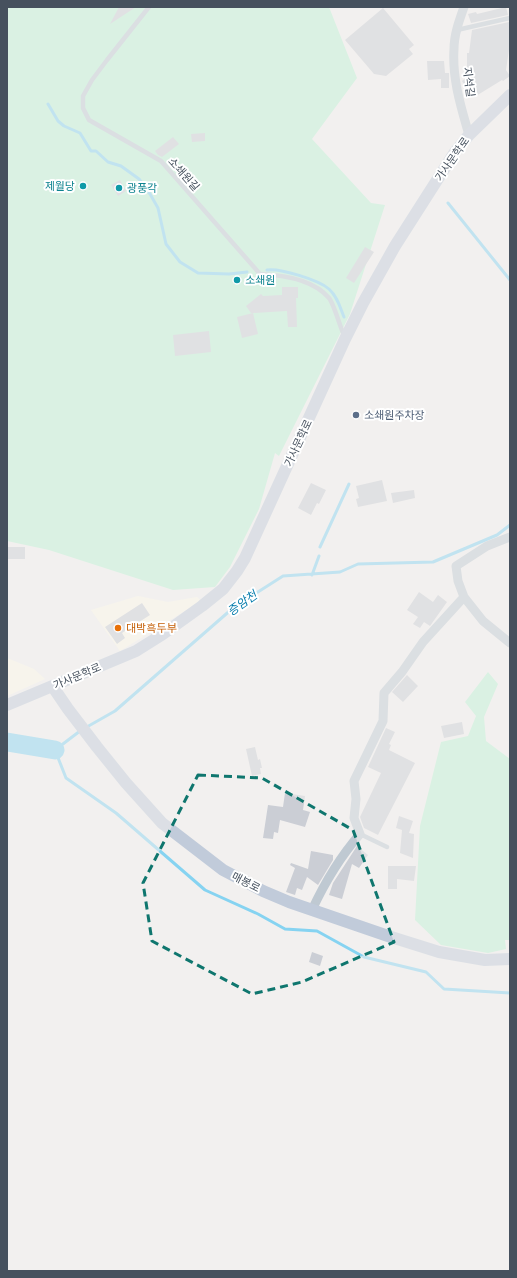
<svg xmlns="http://www.w3.org/2000/svg" width="517" height="1278" font-family="Montserrat,'Noto Sans KR',sans-serif">
  <rect width="100%" height="100%" fill="#f2f0ef"/>
  <path fill="#fdf9e9" d="M138,596L168,602L197,597L201,601L120,651L91,610Z
    M7,658L34,669L45,679L7,696Z"/>
  <path fill="#bcf2d5" d="M7,7H329L357,78L312,139L371,203L385,205L350,314L279,456L275,453L259,509L230,567L215,587L173,590L49,550L7,541Z
    M488,672L498,684L484,717L486,741L510,759V940H505L506,949L488,953L441,945L415,920L420,826L441,742L468,736L476,716L465,702Z"/>
  <g fill="none" stroke-linecap="round" stroke-linejoin="round">
    <path stroke="#86d3f1" stroke-width="3" d="M48,104L58,121L64,126L80,133L91,151H96L108,162L121,166L139,179L150,194L158,208L166,244L180,262L198,273L229,274L247,272
      M448,203L510,280
      M267,270C280,268 319,280 329,289C337,296 340,307 344,317
      M320,547L349,484
      M312,575L319,556
      M85,728L115,711L233,608L283,576L340,572L358,564L433,562L497,535L510,525
      M80,731L55,750L66,778L116,813L205,890L258,914L285,929L317,931L364,957L426,972L444,989L510,993"/>
    <path stroke="#86d3f1" stroke-width="19" d="M7,742L55,750"/>
  </g>
  <path fill="#cbced5" d="M119,7H136L110,24Z
    M506,7L508,15L471,23L468,14L476,12L477,14Z
    M383,8L414,45L409,49L413,54L386,76L374,74L345,40Z
    M509,22L510,43L506,70L510,76L503,81L502,80L476,96L470,85L466,88L462,81L467,77V53H469L472,30Z
    M427,61H444L445,73H449V88H441V79L428,80Z
    M205,133V141L192,142L191,134Z
    M173,137L179,144L162,157L158,155L155,151Z
    M120,180L126,191L118,196L111,185Z
    M365,247L374,252L354,283L346,278Z
    M282,287H298V298H296L297,327H288L287,311L253,313L258,334L242,338L237,317L253,313H251L246,306L261,294L263,296L282,295Z
    M209,331L211,352L175,356L173,335Z
    M382,480L387,501L358,507L356,499L359,498L356,486Z
    M311,483L326,490L319,504L317,503L311,515L298,508Z
    M414,490L415,498L393,503L391,493Z
    M7,547H25V559H7Z
    M419,592L433,602L438,595L447,602L430,626L424,622L420,628L413,624L418,617L407,610Z
    M142,603L150,615L122,633L125,638L117,644L105,627Z
    M407,675L418,686L403,702L392,692Z
    M462,722L464,734L444,738L441,726Z
    M386,728L395,732L389,744L391,745L389,750L415,763L378,835L364,828L360,817L381,773L368,767Z
    M255,747L258,760L260,759L262,768H260L261,774L252,776L246,749Z
    M285,793L305,796L303,810L310,812L305,827L280,820L278,833L274,832L273,839L263,838L268,805L283,807Z
    M399,816L413,821L409,833L414,834L413,858L400,853L402,830L396,828Z
    M357,846L368,855L359,868L352,864L342,899L329,895L333,883Z
    M311,851L333,855V860L318,885L307,877L302,890L297,888L295,895L286,892L295,868L290,865L291,863L308,869Z
    M388,866H416L414,881L397,879V889H388Z
    M312,952L323,956L320,966L309,962Z"/>
  <g fill="none" stroke-linecap="round" stroke-linejoin="round">
    <path stroke="#bfc9d2" stroke-width="4.5" d="M149,7L107,60L92,80L83,96V108L89,120L161,161L260,274C283,275 313,279 329,298C334,304 340,327 344,335
      M457,30L510,18
      M360,834L387,847"/>
    <path stroke="#bfc9d2" stroke-width="9" d="M464,7C459,21 454,35 454,49C452,79 461,107 469,135
      M464,597L483,621L510,643
      M312,910C325,882 340,857 360,834L354,818L356,799L354,781L383,721L384,693L402,672L423,642L464,597L458,581L456,566L487,546L510,537"/>
    <path stroke="#c1cbda" stroke-width="12" d="M53,687L68,709L97,747L126,783L162,823L223,870L263,891L289,902L388,936L439,952L485,960L510,959
      M7,705L136,651L163,634L202,606L223,589L237,571L245,558L345,339L363,303L395,246L455,152L469,135L510,95"/>
  </g>
  <path d="M0 0H517V1278H0ZM198,775L262,778L353,830L394,942L302,982L252,994L152,941L143,883Z" fill="#f2f0ef" fill-opacity=".55" fill-rule="evenodd"/>
  <path fill="none" stroke="#0f766e" stroke-width="3" stroke-dasharray="8 5" stroke-linejoin="round" d="M198,775L262,778L353,830L394,942L302,982L252,994L152,941L143,883Z"/>
  <g fill="#0f9aa8" stroke="#fff" stroke-width="1.5">
    <circle cx="83" cy="186" r="4"/>
    <circle cx="119" cy="188" r="4"/>
    <circle cx="237" cy="280" r="4"/>
  </g>
  <circle fill="#5c6f8a" stroke="#fff" stroke-width="1.5" cx="356" cy="415" r="4"/>
  <circle fill="#e8710a" stroke="#fff" stroke-width="1.5" cx="118" cy="628" r="4"/>
  <g text-anchor="middle" dominant-baseline="central" stroke-width="4" stroke-linejoin="round" paint-order="stroke">
    <g font-size="11" fill="#46515e" stroke="#fff">
      <text transform="translate(469 82) rotate(83)">지석길</text>
      <text transform="translate(452 159) rotate(-55)">가사문학로</text>
      <text transform="translate(184 174) rotate(48)">소쇄원길</text>
      <text transform="translate(298 443) rotate(-65)">가사문학로</text>
      <text transform="translate(77 676) rotate(-23)">가사문학로</text>
      <text transform="translate(246 882) rotate(27)">매봉로</text>
    </g>
    <g font-size="11" fill="#0d838f" stroke="#fff" text-anchor="start">
      <text x="75" y="186" text-anchor="end">제월당</text>
      <text x="127" y="188">광풍각</text>
      <text x="245" y="280">소쇄원</text>
    </g>
    <g font-size="11" fill="#4e5e75" stroke="#fff" text-anchor="start">
      <text x="364" y="415">소쇄원주차장</text>
    </g>
    <g font-size="11" fill="#c56008" stroke="#fff" text-anchor="start">
      <text x="126" y="628">대박흑두부</text>
    </g>
    <g font-size="12" font-style="italic" fill="#057cac" stroke="#fff">
      <text transform="translate(242 603) rotate(-35)">증암천</text>
    </g>
  </g>
  <rect width="517" height="1278" fill="none" stroke="#46515e" stroke-width="16"/>
</svg>
